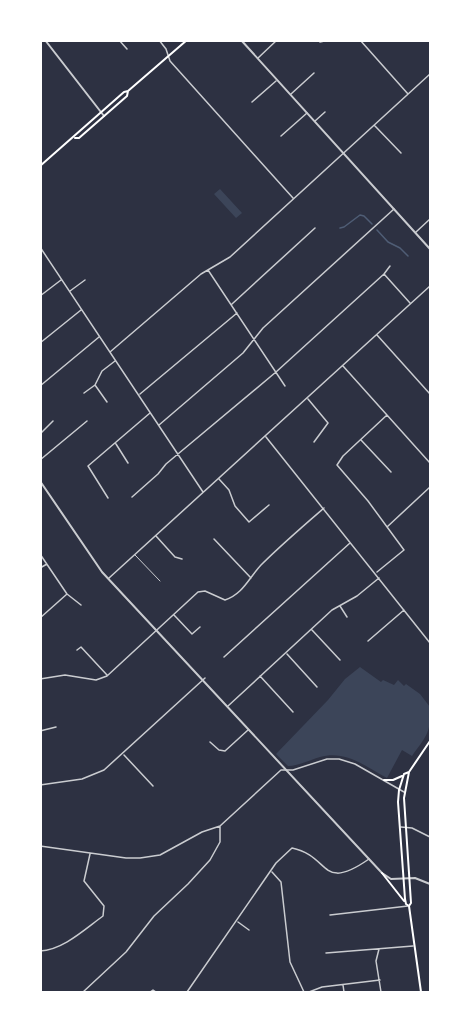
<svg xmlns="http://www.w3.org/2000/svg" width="471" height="1033" font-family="'PT Sans Narrow',sans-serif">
  <rect width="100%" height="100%" fill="#2d3142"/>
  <path fill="#3c4559" d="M220,189L242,213L236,218L214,194Z
    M360,667L381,682L383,680L394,685L398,680L404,686L406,684L420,694L430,707C431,733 427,735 412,756L402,750L387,778C365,766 346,750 320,757C310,760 298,766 288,766L276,754L328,700L345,679Z"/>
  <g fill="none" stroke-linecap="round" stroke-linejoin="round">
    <path stroke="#4f5d75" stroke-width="1.5" d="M340,228L344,227L360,215L364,216L372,224
      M377,230L388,242L400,248L408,256"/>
    <path stroke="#caccd0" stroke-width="1" d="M135,555L160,581"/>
    <path stroke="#caccd0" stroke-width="1.5" d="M119,40L127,49
      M159,40L166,49L170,61L293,198
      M360,40L408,94
      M320,42L329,40
      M258,58L277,40
      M291,94L314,73
      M252,102L276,81
      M315,121L325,112
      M375,126L401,153
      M281,136L307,113
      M416,232L430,219
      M40,247L203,492
      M208,270L285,386
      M384,274L410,303
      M70,291L85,280
      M40,296L61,280
      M232,304L315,228
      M377,335L430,394
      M40,343L81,310
      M110,352L201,274L230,257L430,74
      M343,366L430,463
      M95,385L107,402
      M40,386L99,337
      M84,393L95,385L102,371L115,361
      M140,394L237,313
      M308,399L328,423L314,442
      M159,425L243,353L263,328L394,209
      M40,434L53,421
      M266,437L430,643
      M361,440L391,472
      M116,444L128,463
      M40,460L87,421
      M219,479L229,490L235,506L249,522L269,505
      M132,497L158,474L166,464L276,372L384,274L390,266
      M108,498L88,466L150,413
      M387,527L430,487
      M156,536L175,557L182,559
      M214,539L251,578
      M40,554L67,594L81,605
      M40,568L47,564
      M377,572L404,550L368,501L337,465L343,456L387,415
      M109,578L430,286
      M340,606L347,617
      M174,615L192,634L200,627
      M40,618L67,594
      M312,630L340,660
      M368,641L404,610
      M77,650L81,647L107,675
      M287,654L317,687
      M224,657L350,543
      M260,676L293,712
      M40,679L65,675L96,680L107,676L198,592L205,591L225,600C243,594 249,578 261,565C281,545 302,527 324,508
      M228,706L332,610L357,596L379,578
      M40,731L56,727
      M210,742L219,750L225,751L248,730
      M124,755L153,786
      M40,785L82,779L104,770L205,678
      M401,827L412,828L430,837
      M40,846L126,858H140L160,855L202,832L220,826L281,770H293L327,759H339L355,764L404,792
      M272,872L281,882L290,962L304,992
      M330,915L408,906
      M238,922L249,930
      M379,949L376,961L381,992
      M40,951C63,950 85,929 103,916L104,906L84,881L90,854
      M326,953L413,946
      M343,985L344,992
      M83,992L126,952L154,916L188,884L210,860L220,842V826
      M150,992L153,990L156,992
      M187,992L276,863L292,848C331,856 320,893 369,859
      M309,992L322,987L380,980"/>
    <path stroke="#caccd0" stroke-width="2" d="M45,40L104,116
      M241,40L430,249
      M40,481L102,572L382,873L391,879L415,878L430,884"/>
    <path stroke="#fff" stroke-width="2" d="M75,138H79L127,96L128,91
      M40,166L124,92L128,91L187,40
      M409,772L404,798L411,903L409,906
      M384,780H393L402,776
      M382,873L404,901
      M421,992L409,906L406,904L405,899L398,802L399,790L404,774L409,772L430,741"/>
  </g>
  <rect width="471" height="1033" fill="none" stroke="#ffffff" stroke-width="84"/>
</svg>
